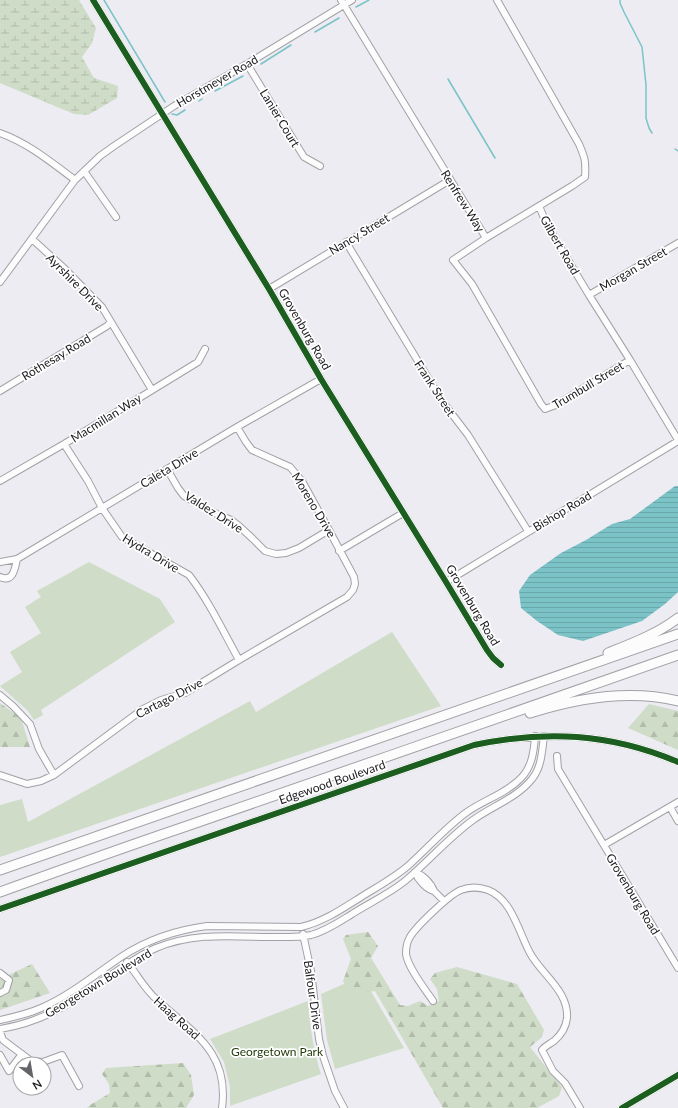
<svg xmlns="http://www.w3.org/2000/svg" width="678" height="1108" font-family="Lato,sans-serif">
  <defs>
    <pattern id="forest-firs" width="22" height="20" patternUnits="userSpaceOnUse"><rect width="22" height="20" fill="#cfdcc7"/><path d="M5 1l3.5 6h-7zM16 11l3.5 6h-7z" fill="#b1bcaa"/></pattern>
    <pattern id="wetland-marsh" width="20" height="14" patternUnits="userSpaceOnUse"><rect width="20" height="14" fill="#cfdcc7"/><path d="M1 5h8M5 5V1M11 12h8M15 12V8" fill="none" stroke="#b1bcaa"/></pattern>
    <pattern id="water-rules" width="6" height="5" patternUnits="userSpaceOnUse"><rect width="6" height="5" fill="#7bc3c7"/><path d="M0 2.5h6" fill="none" stroke="#6aa7aa"/></pattern>
  </defs>
  <rect width="100%" height="100%" fill="#ececf2"/>
  <path fill="#cfdcc7" d="M89,562L160,599L175,622L41,710L43,715L34,720L28,711L0,686L22,672L10,652L41,633L25,607L41,597L37,591Z
    M392,632L441,706L0,857V805L22,799L28,822L250,701L256,712Z
    M362,976L404,1048L335,1069L327,1040L321,994Z
    M308,1001C310,1026 313,1050 321,1074L230,1106V1087L224,1062L210,1039Z"/>
  <path fill="url(#forest-firs)" d="M0,703L21,718L30,747H0Z
    M649,704L678,711V750L628,728Z
    M368,932L378,946L371,958L400,1005L408,1006L420,1001L428,1006L439,1001L437,989L430,979L435,973L457,967L517,984L544,1030L541,1038L530,1047L562,1087L559,1096L537,1108H443L375,991L349,994L343,981L351,959L343,939L346,935Z
    M32,964L50,993L0,1010V979Z
    M183,1063L191,1075L194,1095L186,1108H87L90,1105L110,1093L109,1084L102,1074L106,1068Z"/>
  <path fill="url(#wetland-marsh)" d="M0,0H79L96,28L92,43L82,57L94,78L118,86L117,98L88,115L74,114L0,83Z"/>
  <path fill="url(#water-rules)" d="M675,486H678V592L665,604L642,621L583,641L558,635L537,621L521,608L519,591L530,575L561,553L586,540L612,524L630,519Z"/>
  <g fill="none" stroke-linecap="round" stroke-linejoin="round">
    <path stroke="#7bc3c7" stroke-width="1.5" d="M104,0L165,102
      M620,0V3L624,12L642,47L646,85V118L649,128L652,133
      M356,7L369,0
      M315,32L339,18
      M261,64L291,45
      M448,79L495,158
      M215,91L243,76
      M199,101L202,99
      M172,114L177,115L185,110
      M675,149L678,151"/>
    <defs>
      <path id="minor" d="M93,0L269,289L321,379L446,582L487,650L493,658L501,665
        M341,0L486,238
        M497,0L579,144C585,158 586,161 585,177L572,186L486,238L453,260L472,284L541,404L545,409L556,405L630,360
        M247,64L304,157L320,166
        M0,133C28,143 51,162 75,180
        M84,171L116,217
        M539,206L547,225L589,295L630,360L678,440
        M32,239L65,269L102,307L152,390
        M346,242L442,401L468,435L528,531
        M0,282L75,180L100,156L114,146L174,106L247,64L352,0
        M269,289L450,180
        M589,295L678,243
        M0,391L107,326L111,322
        M64,444L88,481L102,508L122,537L189,575C209,601 223,631 239,660
        M167,469L178,488L184,496L210,511L231,520L239,526L253,539L265,551L276,554L286,553L299,548L329,530
        M0,481L64,444L198,362L205,349
        M339,551L403,513
        M0,562L17,559L237,427L321,379
        M0,577C13,583 15,569 17,559
        M446,582L678,441
        M0,695L13,706L30,724L39,749L54,775
        M557,756L558,769L678,968
        M0,775L27,784L41,781L54,775L143,709L161,700L185,693L239,660L347,597L353,590L355,584L354,577L329,530L302,481L290,467L252,450L246,442L237,427
        M670,807L678,821
        M604,845L678,802
        M415,872C423,875 431,883 434,891C426,889 418,880 415,872Z
        M434,891L444,901
        M0,909L474,745C545,730 610,733 678,762
        M303,934L311,971L319,1039L323,1056L335,1091L344,1108
        M127,962C136,973 143,986 153,996C189,1031 230,1049 222,1108
        M0,973L9,980L6,990L0,993
        M433,1001C425,989 408,968 406,954C406,949 406,944 409,939C413,929 450,894 461,890C469,887 479,887 488,890C512,899 519,933 530,953C541,974 569,991 567,1018C566,1027 561,1035 554,1041C550,1044 545,1046 542,1050L553,1071L565,1083L580,1108
        M0,1020C14,1017 28,1014 41,1008C69,996 96,974 121,957C148,939 176,930 207,926L301,927C323,922 342,909 361,897C377,887 394,878 409,865C428,848 446,827 467,812C484,800 507,793 521,778C532,767 534,751 535,736
        M0,1029C44,1022 73,1002 108,977C123,967 138,956 156,948C192,933 227,936 265,937C280,937 296,938 311,935C326,931 339,922 352,914C369,903 389,894 405,881C428,862 448,838 473,820C492,806 517,798 532,779C542,767 542,750 544,736
        M0,1032L3,1040L31,1061L43,1062L62,1055L79,1086
        M0,1055L9,1071L22,1054
        M622,1108L678,1075"/>
      <path id="highway" d="M608,653C633,643 657,634 678,618
        M530,713C577,698 630,689 678,701
        M0,870L678,634
        M0,892C61,870 122,848 184,827C349,770 513,713 678,655"/>
    </defs>
    <use href="#minor" stroke="#a1a1a6" stroke-width="8"/>
    <use href="#highway" stroke="#a1a1a6" stroke-width="11"/>
    <use href="#minor" stroke="#fcfcfd" stroke-width="6"/>
    <use href="#highway" stroke="#fcfcfd" stroke-width="9"/>
    <defs>
      <path id="cycleway" d="M93,0L269,289L321,379L446,582L487,650L493,658L501,665
        M0,909L474,745C545,730 610,733 678,762
        M622,1108L678,1075"/>
    </defs>
    <use href="#cycleway" stroke="#fff" stroke-width="8"/>
    <use href="#cycleway" stroke="#1b5e20" stroke-width="6"/>
  </g>
  <g text-anchor="middle" dominant-baseline="central" stroke-width="3.5" stroke-linejoin="round" paint-order="stroke">
    <g font-size="12" fill="#1b1b1f" stroke="#fff">
      <text transform="translate(217 81) rotate(-30)">Horstmeyer Road</text>
      <text transform="translate(280 118) rotate(59)">Lanier Court</text>
      <text transform="translate(463 201) rotate(58)">Renfrew Way</text>
      <text transform="translate(359 234) rotate(-31)">Nancy Street</text>
      <text transform="translate(560 245) rotate(60)">Gilbert Road</text>
      <text transform="translate(633 269) rotate(-30)">Morgan Street</text>
      <text transform="translate(75 282) rotate(45)">Ayrshire Drive</text>
      <text transform="translate(305 329) rotate(60)">Grovenburg Road</text>
      <text transform="translate(56 357) rotate(-31)">Rothesay Road</text>
      <text transform="translate(588 385) rotate(-31)">Trumbull Street</text>
      <text transform="translate(435 388) rotate(57)">Frank Street</text>
      <text transform="translate(106 418) rotate(-32)">Macmillan Way</text>
      <text transform="translate(169 468) rotate(-31)">Caleta Drive</text>
      <text transform="translate(314 505) rotate(59)">Moreno Drive</text>
      <text transform="translate(562 511) rotate(-31)">Bishop Road</text>
      <text transform="translate(214 512) rotate(32)">Valdez Drive</text>
      <text transform="translate(151 553) rotate(31)">Hydra Drive</text>
      <text transform="translate(473 605) rotate(59)">Grovenburg Road</text>
      <text transform="translate(169 698) rotate(-27)">Cartago Drive</text>
      <text transform="translate(332 782) rotate(-19)">Edgewood Boulevard</text>
      <text transform="translate(633 894) rotate(59)">Grovenburg Road</text>
      <text transform="translate(98 983) rotate(-31)">Georgetown Boulevard</text>
      <text transform="translate(313 995) rotate(82)">Balfour Drive</text>
      <text transform="translate(177 1018) rotate(42)">Haag Road</text>
    </g>
    <g font-size="12" fill="#263b0d" stroke="#fff">
      <text x="277" y="1051">Georgetown Park</text>
    </g>
  </g>
  <g transform="translate(32 1076) rotate(149)"><circle r="19" fill="#ffffff" stroke="#a4a4a5"/>
  <path d="M0-3L7 15L0 10L-7 15Z" fill="#646469"/>
  <text y="-6" font-size="11" font-weight="bold" text-anchor="middle" fill="#1b1b1f">N</text>
  </g>
</svg>
